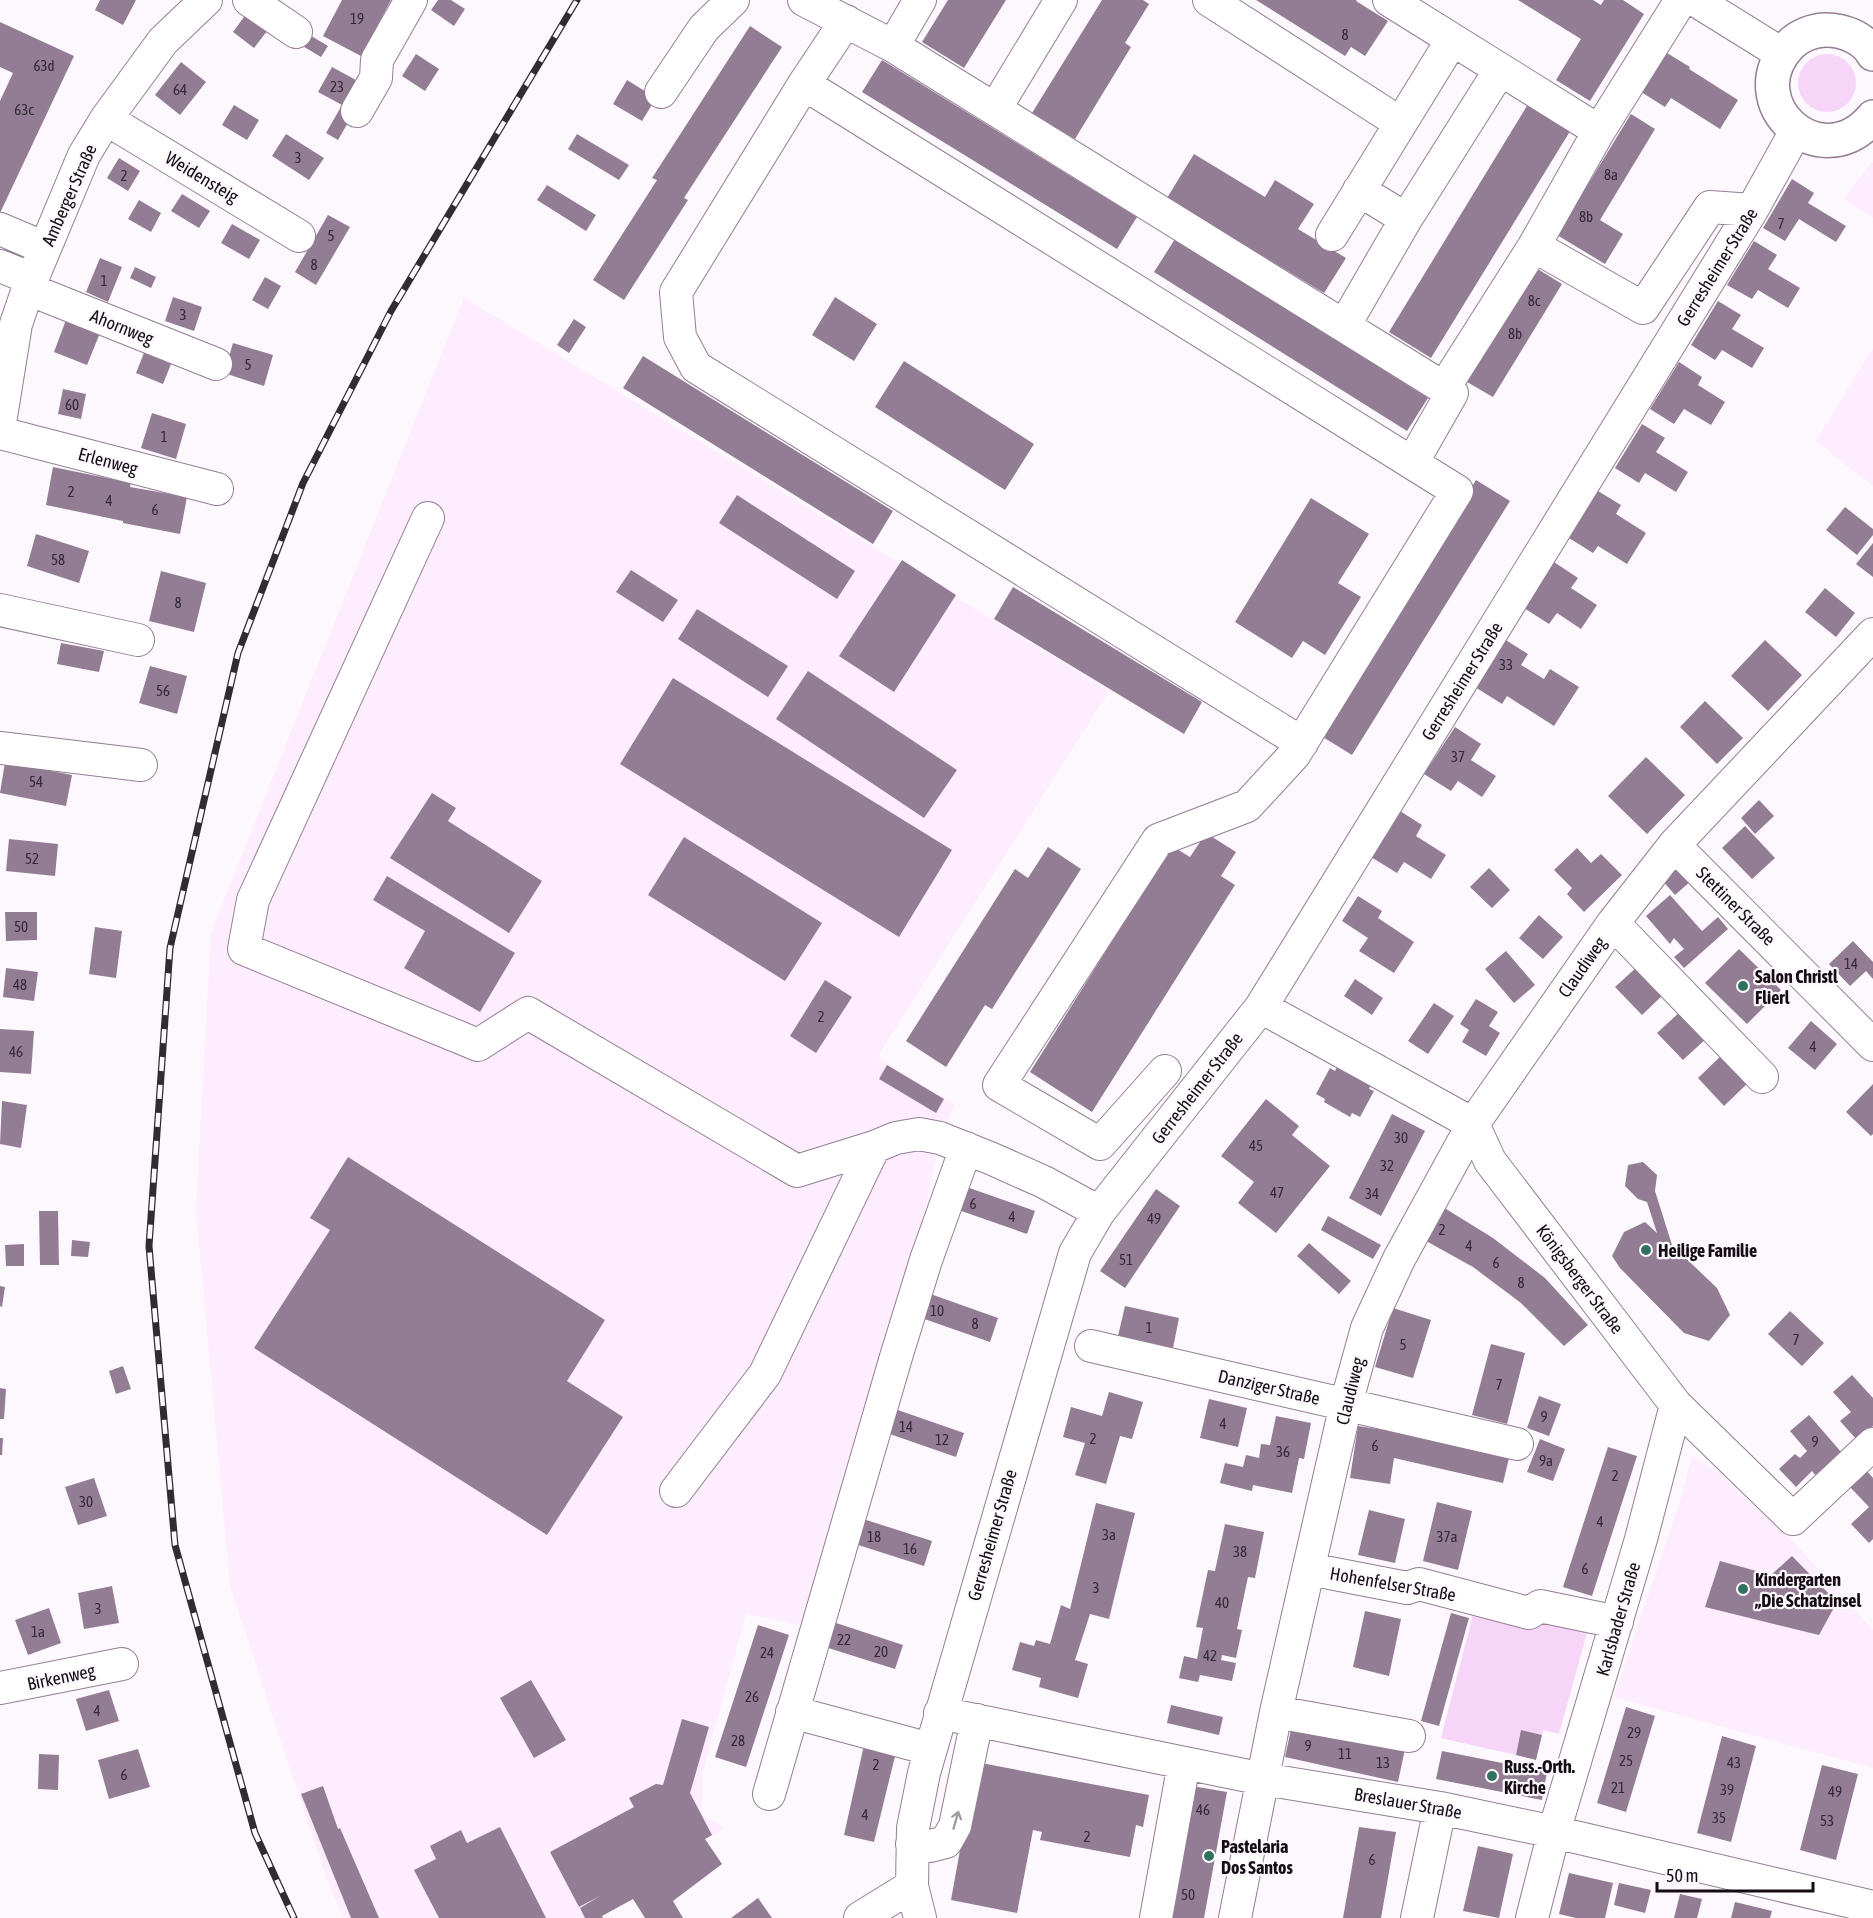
<svg xmlns="http://www.w3.org/2000/svg" width="1873" height="1918" font-family="'Asap Condensed',sans-serif">
  <rect width="100%" height="100%" fill="#fdf8fd"/>
  <path fill="#feecff" d="M1871,163H1873V218L1844,199Z
    M464,298L1109,691L877,1057L954,1105L940,1138L914,1262L806,1627L746,1613L703,1772L702,1816L725,1828L581,1907L586,1918H344L327,1880L230,1586L196,1209L211,933Z
    M1873,348V486L1816,441Z
    M1692,1456L1722,1476L1798,1547L1873,1630V1768L1614,1697L1681,1498Z"/>
  <path fill="#f6d5f9" d="M1798 83a29 29 0 1 1 58 0a29 29 0 1 1-58 0Z
    M1476,1603L1587,1633L1559,1734L1543,1730L1542,1735L1521,1730L1516,1755L1441,1738Z"/>
  <path fill="#927d94" d="M100,0H136L123,25L95,10Z
    M342,0H391L361,56L323,36Z
    M438,0H451L465,9L454,26L431,10Z
    M948,0H1006L964,68L922,42Z
    M1102,0H1143L1149,4L1125,43L1131,47L1075,139L1032,113Z
    M1256,0H1357L1356,1L1388,21L1365,56L1351,47L1345,56Z
    M1518,0H1593L1601,5L1604,0H1623L1644,14L1590,101L1556,80L1581,39Z
    M252,6L274,22L254,48L233,32Z
    M0,22L74,56L0,213V101L13,73L0,67Z
    M750,26L782,47L684,198L688,200L624,300L593,280L657,180L652,178Z
    M303,31L328,46L321,57L296,42Z
    M1662,50L1690,67L1689,69L1738,100L1720,129L1671,98L1665,107L1638,90Z
    M416,54L439,69L425,91L402,76Z
    M882,60L1137,217L1117,249L862,92Z
    M181,62L206,82L180,115L155,95Z
    M332,67L356,80L342,105L318,92Z
    M627,80L656,98L642,121L613,104Z
    M1530,101L1572,128L1431,358L1389,332Z
    M234,105L259,120L247,140L222,125Z
    M342,105L354,112L338,140L326,133Z
    M1631,114L1655,129L1600,220L1623,234L1605,264L1557,235Z
    M286,134L324,158L309,180L272,156Z
    M577,134L629,165L619,180L568,149Z
    M1194,154L1265,197L1275,180L1314,204L1298,229L1346,258L1324,293L1167,198Z
    M119,158L140,171L128,191L107,178Z
    M1792,179L1814,193L1808,203L1846,226L1836,242L1799,219L1785,241L1763,228Z
    M547,185L596,215L586,231L537,200Z
    M182,194L210,211L199,228L171,211Z
    M139,200L161,213L151,232L128,219Z
    M328,215L350,227L316,285L295,272Z
    M232,224L260,240L249,259L221,243Z
    M1175,239L1428,398L1407,431L1154,272Z
    M1754,241L1777,255L1768,269L1800,288L1788,308L1758,290L1752,299L1727,285Z
    M100,258L122,267L108,302L86,292Z
    M135,267L156,277L151,288L130,278Z
    M1536,268L1562,284L1493,397L1467,382Z
    M265,277L281,286L268,309L252,300Z
    M173,297L202,307L194,331L165,321Z
    M835,297L877,324L854,361L812,335Z
    M1718,301L1741,315L1732,329L1764,348L1752,368L1722,350L1715,360L1691,345Z
    M574,319L586,327L569,353L557,345Z
    M66,320L100,333L87,365L54,352Z
    M233,343L273,355L264,386L224,373Z
    M144,353L171,364L163,384L136,373Z
    M643,356L893,511L873,544L623,388Z
    M904,361L1034,444L1005,490L875,407Z
    M1679,362L1702,377L1698,385L1725,402L1711,425L1684,409L1674,424L1650,409Z
    M63,389L86,394L81,419L58,414Z
    M152,413L186,424L176,459L141,448Z
    M1642,424L1665,438L1656,452L1688,472L1676,492L1645,473L1639,483L1615,468Z
    M53,467L131,483L130,487L187,497L180,534L123,523V521L46,505Z
    M1476,480L1510,501L1352,755L1318,734Z
    M1598,491L1621,505L1616,514L1646,533L1627,564L1598,546L1593,553L1569,538Z
    M737,495L855,571L837,599L719,523Z
    M1311,498L1369,534L1338,583L1361,597L1325,655L1303,641L1292,658L1235,622Z
    M1845,507L1873,529V535L1857,555L1826,530Z
    M36,534L89,551L79,583L27,566Z
    M1873,543V577L1856,564Z
    M902,560L956,595L894,692L839,656Z
    M1554,562L1578,578L1571,588L1597,605L1581,629L1557,613L1549,624L1524,608Z
    M631,570L678,600L663,622L616,592Z
    M161,571L206,583L194,632L149,621Z
    M1013,587L1202,702L1184,734L994,619Z
    M1825,588L1855,613L1836,637L1805,612Z
    M697,609L788,666L768,697L678,639Z
    M1504,639L1528,654L1521,665L1544,679L1550,669L1579,687L1554,726L1507,696L1502,704L1475,687Z
    M1765,640L1802,675L1768,711L1731,676Z
    M61,643L104,651L99,672L57,664Z
    M150,666L187,676L177,714L139,703Z
    M808,671L957,770L924,818L776,719Z
    M673,678L952,850L899,937L620,764Z
    M1705,701L1743,738L1717,764L1680,727Z
    M1455,727L1481,744L1471,760L1496,776L1482,797L1458,781L1451,791L1424,774Z
    M1646,757L1685,795L1647,834L1608,796Z
    M5,762L72,775L66,806L0,793Z
    M432,793L456,808L448,821L542,881L509,933L390,858Z
    M1759,800L1774,816L1755,834L1741,818Z
    M1400,811L1422,825L1416,836L1446,855L1431,879L1404,862L1397,873L1371,857Z
    M1745,826L1775,858L1752,879L1722,848Z
    M1206,833L1236,852L1221,876L1235,885L1092,1112L1030,1072L1172,846L1190,857Z
    M684,837L822,923L785,981L648,895Z
    M9,839L58,844L55,876L6,871Z
    M1048,847L1081,869L992,1009L985,1005L946,1067L906,1041L1015,869L1028,878Z
    M1577,848L1591,863L1601,854L1622,875L1584,912L1567,894L1572,888L1554,870Z
    M1677,867L1691,881L1675,895L1662,880Z
    M1489,868L1510,890L1492,908L1470,887Z
    M387,876L515,953L480,1012L404,968L425,931L373,900Z
    M1670,895L1702,931L1718,917L1728,929L1684,968L1674,957L1684,949L1674,938L1670,944L1646,916Z
    M1358,896L1382,911L1378,918L1414,942L1394,973L1359,951L1368,938L1342,921Z
    M5,912H37V940L6,941Z
    M1539,915L1563,937L1543,959L1519,938Z
    M95,927L122,931L116,978L89,974Z
    M1853,941L1873,962V979L1866,971L1850,986L1829,964Z
    M1739,949L1781,990L1747,1024L1705,983Z
    M1506,951L1535,985L1514,1003L1485,969Z
    M1639,965L1665,993L1642,1015L1615,987Z
    M6,968L38,972L34,1001L3,997Z
    M1355,979L1383,998L1372,1015L1344,996Z
    M825,980L852,997L816,1053L790,1036Z
    M1476,999L1498,1012L1489,1026L1500,1033L1486,1056L1462,1042L1469,1030L1460,1024Z
    M1434,1003L1454,1016L1428,1054L1408,1041Z
    M1682,1010L1708,1037L1683,1060L1657,1033Z
    M1811,1021L1837,1044L1815,1070L1788,1048Z
    M0,1029L34,1031L31,1074L0,1072Z
    M1724,1053L1750,1081L1724,1106L1698,1078Z
    M887,1065L944,1099L936,1113L879,1079Z
    M1337,1067L1371,1085L1369,1089L1374,1091L1360,1117L1352,1113L1350,1117L1324,1102L1325,1099L1316,1094L1330,1068L1335,1071Z
    M1873,1084V1134L1871,1136L1846,1112Z
    M1266,1099L1299,1126L1292,1135L1330,1166L1276,1233L1238,1203L1254,1182L1221,1156Z
    M2,1101L27,1105L21,1148L0,1144Z
    M1392,1114L1425,1131L1381,1216L1349,1198Z
    M348,1157L605,1320L567,1381L623,1417L547,1535L254,1348L330,1230L310,1218Z
    M1643,1162L1657,1175L1655,1191L1672,1245L1717,1288L1730,1315L1709,1341L1684,1333L1620,1268L1612,1256L1624,1232L1645,1222L1657,1233L1647,1202L1638,1199L1625,1186L1628,1165Z
    M958,1184L1035,1211L1027,1234L950,1207Z
    M1156,1189L1180,1206L1125,1288L1100,1271Z
    M1438,1204L1493,1238L1545,1278L1588,1325L1564,1346L1521,1303L1473,1267L1419,1237Z
    M39,1211H58L59,1265H40Z
    M1328,1216L1381,1245L1373,1259L1321,1230Z
    M72,1240L90,1242L88,1257L71,1256Z
    M1309,1243L1351,1281L1339,1294L1297,1256Z
    M24,1244V1266H6L5,1245Z
    M0,1286L5,1287L2,1307L0,1306Z
    M922,1291L998,1318L990,1342L913,1315Z
    M1125,1306L1179,1318L1173,1348L1118,1336Z
    M1393,1308L1431,1320L1413,1378L1375,1367Z
    M1790,1311L1824,1343L1802,1366L1768,1334Z
    M1491,1344L1525,1353L1507,1424L1472,1415Z
    M123,1366L131,1389L116,1394L109,1371Z
    M1852,1375L1873,1398V1426L1857,1440L1840,1421L1851,1412L1833,1392Z
    M0,1388L6,1389L4,1419H0Z
    M1109,1392L1143,1402L1132,1439L1120,1436L1106,1484L1075,1475L1085,1443L1063,1437L1071,1407L1102,1416Z
    M1539,1396L1561,1404L1549,1436L1527,1428Z
    M1209,1399L1247,1408L1238,1447L1200,1438Z
    M892,1408L964,1433L956,1457L884,1432Z
    M1809,1415L1842,1453L1815,1475L1812,1471L1796,1487L1779,1469L1795,1454L1800,1458L1807,1451L1790,1431Z
    M1276,1416L1311,1423L1304,1459L1299,1458L1292,1493L1253,1485L1252,1491L1220,1483L1225,1463L1243,1467L1246,1455L1259,1458L1261,1444L1270,1445Z
    M1358,1426L1398,1432L1509,1458L1503,1483L1394,1458L1390,1484L1350,1478Z
    M0,1438H3L2,1455H0Z
    M1540,1439L1565,1449L1553,1481L1527,1472Z
    M1608,1447L1637,1456L1592,1596L1563,1587Z
    M1867,1471L1873,1478V1539L1869,1543L1851,1524L1869,1507L1850,1487Z
    M94,1478L107,1516L78,1525L65,1487Z
    M1437,1502L1472,1511L1458,1570L1423,1561Z
    M1096,1503L1135,1513L1109,1619L1090,1614L1075,1660L1088,1664L1078,1698L1039,1687L1041,1678L1012,1670L1020,1642L1034,1646L1036,1640L1050,1644L1061,1605L1070,1609Z
    M1369,1510L1405,1519L1395,1563L1358,1555Z
    M860,1518L932,1541L924,1566L852,1543Z
    M1225,1524L1264,1532L1255,1578L1248,1577L1237,1629L1242,1630L1236,1658L1222,1655L1221,1660L1236,1663L1232,1681L1200,1675L1198,1682L1179,1678L1184,1656L1197,1659L1203,1628L1196,1627L1208,1570L1215,1571Z
    M1792,1556L1837,1602L1819,1635L1705,1607L1720,1561L1771,1575Z
    M112,1586L119,1623L84,1629L78,1593Z
    M49,1608L61,1643L28,1655L15,1620Z
    M1365,1611L1401,1619L1389,1676L1353,1667Z
    M1451,1613L1469,1618L1439,1726L1421,1721Z
    M830,1621L903,1645L895,1669L822,1646Z
    M758,1625L789,1635L746,1767L715,1757Z
    M531,1680L566,1740L534,1758L500,1698Z
    M109,1690L119,1721L86,1731L76,1699Z
    M1171,1705L1223,1717L1219,1735L1167,1723Z
    M1626,1707L1655,1716L1626,1812L1597,1803Z
    M682,1719L709,1727L690,1793L712,1835L705,1839L722,1864L673,1901L683,1918H645L633,1899L602,1916L603,1918H585L580,1908L600,1896L579,1907L550,1852L634,1807L629,1798L656,1784L663,1785Z
    M1292,1725L1405,1749L1398,1782L1285,1757Z
    M1521,1730L1542,1735L1536,1760L1516,1755Z
    M866,1736L898,1744L874,1842L844,1835Z
    M1722,1736L1756,1746L1731,1842L1697,1833Z
    M138,1749L150,1787L109,1799L98,1760Z
    M1442,1751L1547,1772L1542,1800L1436,1779Z
    M39,1754L59,1755L58,1790L38,1789Z
    M976,1762L1149,1795L1143,1827L1136,1825L1130,1857L1040,1840L1042,1832L1033,1830L1017,1913L951,1900Z
    M1822,1765L1858,1774L1836,1860L1800,1850Z
    M1186,1785L1227,1792L1204,1918H1162Z
    M323,1786L338,1829L340,1828L379,1918H351L301,1794Z
    M500,1827L546,1918H439L414,1870L436,1859L430,1846L461,1830L467,1843Z
    M1359,1827L1396,1832L1381,1918H1343Z
    M1478,1846L1513,1854L1499,1918L1463,1911Z
    M1569,1873L1613,1883L1605,1918H1576L1559,1914Z
    M1619,1883L1651,1890L1645,1913L1614,1905Z
    M1680,1894L1702,1899L1697,1918H1674Z
    M758,1898L772,1918H731Z
    M1735,1902L1772,1911L1770,1918H1731Z"/>
  <g fill="none" stroke-linecap="round" stroke-linejoin="round">
    <defs>
      <path id="minor" d="M249,0L296,32
        M804,0L893,46
        M920,0L893,46L1452,393L1412,463
        M1209,0L1400,123
        M1389,0L1599,131L1681,0
        M1695,0L1782,54
        M846,21L804,84L676,292L680,337L696,367L1302,743
        M804,84L1457,491L1294,755L1247,806L1158,840L999,1085L1100,1144L1165,1071
        M661,92L704,28L733,0
        M995,109L1061,0
        M357,111L376,78L377,60L411,0
        M106,119L299,236
        M1359,190L1406,219
        M0,229L45,248
        M1332,235L1452,40
        M1534,246L1643,308L1710,207L1752,210
        M0,266L32,279
        M28,289L216,364
        M1344,326L1406,219L1500,70
        M1444,388L1534,246L1599,131
        M0,423L16,324L28,289L84,155L106,119L163,41L206,0
        M0,433L217,489
        M428,518L253,900L244,949L478,1045L528,1013L797,1171L874,1147L896,1138L919,1134L940,1138L990,1158L1044,1182L1099,1212
        M0,610L138,640
        M0,748L141,765
        M1674,845L1873,1045
        M1613,923L1762,1077
        M1261,1007L1473,1124L1490,1161L1676,1405L1793,1519L1873,1444
        M1091,1346L1517,1444
        M676,1491L765,1374L874,1147
        M1309,1569L1407,1588L1419,1584L1529,1613L1540,1606L1617,1622
        M0,1688L122,1664
        M792,1712L930,1749
        M1276,1712L1409,1736
        M940,1713L1263,1779L1440,1808L1554,1832L1873,1907
        M769,1794L896,1357L926,1260L966,1148
        M912,1844L930,1846L946,1842L955,1826L977,1720
        M860,1918L912,1886
        M920,1918L912,1886L913,1828L924,1773L1075,1253L1099,1212L1261,1007L1752,210L1796,131
        M1156,1918L1184,1763
        M1235,1918L1276,1712L1346,1404L1367,1328L1399,1259L1473,1124L1613,923L1674,845L1873,634
        M1417,1918L1440,1808
        M1532,1918L1554,1832L1641,1539L1676,1405"/>
      <path id="major" d="M1873,54C1864,38 1844,30 1826,30C1813,30 1798,36 1789,46C1737,102 1820,180 1873,117"/>
    </defs>
    <use href="#minor" stroke="#937e94" stroke-width="34"/>
    <use href="#major" stroke="#937e94" stroke-width="36"/>
    <use href="#minor" stroke="#fff" stroke-width="32"/>
    <use href="#major" stroke="#fff" stroke-width="33"/>
    <defs>
      <path id="rail" d="M294,1918L255,1833L175,1545L149,1246L170,948L238,653L303,483L391,311L577,0"/>
    </defs>
    <use href="#rail" stroke="#322b33" stroke-width="7"/>
    <use href="#rail" stroke="#fdf8fd" stroke-width="4.5" stroke-dasharray="14" stroke-linecap="butt"/>
  </g>
  <defs><path id="oneway-shaft" d="M-6 0H5M1.5-3L5.5 0L1.5 3" fill="none" stroke-width="1.6" stroke-linecap="round" stroke-linejoin="round" transform="scale(1.5)"/></defs>
  <use stroke="#a19ea1" href="#oneway-shaft" transform="translate(956 1820) rotate(-74)"/>
  <g fill="#307160" stroke="#fdf8fd" stroke-width="2">
    <circle cx="1743" cy="986" r="6"/>
    <circle cx="1646" cy="1250" r="6"/>
    <circle cx="1743" cy="1589" r="6"/>
    <circle cx="1492" cy="1776" r="6"/>
    <circle cx="1209" cy="1856" r="6"/>
  </g>
  <g text-anchor="middle" dominant-baseline="central" stroke-width="4.5" stroke-linejoin="round" paint-order="stroke">
    <g font-size="15" fill="#342935">
      <text x="357" y="18">19</text>
      <text x="1345" y="34">8</text>
      <text x="44" y="65">63d</text>
      <text x="337" y="86">23</text>
      <text x="180" y="89">64</text>
      <text x="24" y="109">63c</text>
      <text x="298" y="157">3</text>
      <text x="1611" y="174">8a</text>
      <text x="124" y="175">2</text>
      <text x="1586" y="216">8b</text>
      <text x="1781" y="223">7</text>
      <text x="331" y="235">5</text>
      <text x="314" y="264">8</text>
      <text x="104" y="280">1</text>
      <text x="1534" y="300">8c</text>
      <text x="183" y="314">3</text>
      <text x="1515" y="333">8b</text>
      <text x="248" y="364">5</text>
      <text x="72" y="404">60</text>
      <text x="164" y="436">1</text>
      <text x="71" y="491">2</text>
      <text x="109" y="500">4</text>
      <text x="155" y="509">6</text>
      <text x="58" y="559">58</text>
      <text x="178" y="602">8</text>
      <text x="1506" y="664">33</text>
      <text x="163" y="690">56</text>
      <text x="1458" y="756">37</text>
      <text x="36" y="781">54</text>
      <text x="32" y="858">52</text>
      <text x="21" y="926">50</text>
      <text x="1851" y="963">14</text>
      <text x="20" y="984">48</text>
      <text x="821" y="1016">2</text>
      <text x="1813" y="1046">4</text>
      <text x="16" y="1051">46</text>
      <text x="1401" y="1137">30</text>
      <text x="1256" y="1145">45</text>
      <text x="1387" y="1165">32</text>
      <text x="1277" y="1192">47</text>
      <text x="1372" y="1193">34</text>
      <text x="973" y="1203">6</text>
      <text x="1012" y="1216">4</text>
      <text x="1154" y="1218">49</text>
      <text x="1442" y="1229">2</text>
      <text x="1469" y="1245">4</text>
      <text x="1126" y="1259">51</text>
      <text x="1496" y="1262">6</text>
      <text x="1521" y="1282">8</text>
      <text x="937" y="1310">10</text>
      <text x="975" y="1323">8</text>
      <text x="1149" y="1327">1</text>
      <text x="1796" y="1339">7</text>
      <text x="1403" y="1344">5</text>
      <text x="1499" y="1384">7</text>
      <text x="1544" y="1416">9</text>
      <text x="1223" y="1423">4</text>
      <text x="906" y="1426">14</text>
      <text x="1093" y="1438">2</text>
      <text x="942" y="1439">12</text>
      <text x="1815" y="1441">9</text>
      <text x="1375" y="1445">6</text>
      <text x="1283" y="1451">36</text>
      <text x="1546" y="1460">9a</text>
      <text x="1615" y="1475">2</text>
      <text x="86" y="1501">30</text>
      <text x="1600" y="1521">4</text>
      <text x="1109" y="1534">3a</text>
      <text x="874" y="1536">18</text>
      <text x="1447" y="1536">37a</text>
      <text x="910" y="1548">16</text>
      <text x="1240" y="1551">38</text>
      <text x="1585" y="1568">6</text>
      <text x="1096" y="1587">3</text>
      <text x="1222" y="1602">40</text>
      <text x="98" y="1608">3</text>
      <text x="38" y="1631">1a</text>
      <text x="844" y="1639">22</text>
      <text x="881" y="1651">20</text>
      <text x="767" y="1652">24</text>
      <text x="1210" y="1655">42</text>
      <text x="752" y="1696">26</text>
      <text x="97" y="1710">4</text>
      <text x="1634" y="1732">29</text>
      <text x="738" y="1740">28</text>
      <text x="1308" y="1745">9</text>
      <text x="1345" y="1753">11</text>
      <text x="1626" y="1760">25</text>
      <text x="1383" y="1762">13</text>
      <text x="1734" y="1762">43</text>
      <text x="876" y="1764">2</text>
      <text x="124" y="1774">6</text>
      <text x="1618" y="1787">21</text>
      <text x="1727" y="1789">39</text>
      <text x="1835" y="1791">49</text>
      <text x="1203" y="1809">46</text>
      <text x="865" y="1814">4</text>
      <text x="1719" y="1817">35</text>
      <text x="1827" y="1820">53</text>
      <text x="1087" y="1836">2</text>
      <text x="1372" y="1859">6</text>
      <text x="1188" y="1894">50</text>
    </g>
    <g font-size="18" fill="#140d15" stroke="#fdf8fd">
      <text transform="translate(202 177) rotate(31)">Weidensteig</text>
      <text transform="translate(69 195) rotate(-66)">Amberger Straße</text>
      <text transform="translate(1717 267) rotate(-58)">Gerresheimer Straße</text>
      <text transform="translate(122 327) rotate(22)">Ahornweg</text>
      <text transform="translate(108 461) rotate(15)">Erlenweg</text>
      <text transform="translate(1462 681) rotate(-58)">Gerresheimer Straße</text>
      <text transform="translate(1736 906) rotate(45)">Stettiner Straße</text>
      <text transform="translate(1582 967) rotate(-55)">Claudiweg</text>
      <text transform="translate(1197 1088) rotate(-52)">Gerresheimer Straße</text>
      <text transform="translate(1580 1279) rotate(53)">Königsberger Straße</text>
      <text transform="translate(1269 1387) rotate(13)">Danziger Straße</text>
      <text transform="translate(1350 1391) rotate(-76)">Claudiweg</text>
      <text transform="translate(992 1535) rotate(-74)">Gerresheimer Straße</text>
      <text transform="translate(1393 1584) rotate(10)">Hohenfelser Straße</text>
      <text transform="translate(1618 1619) rotate(-74)">Karlsbader Straße</text>
      <text transform="translate(61 1677) rotate(-12)">Birkenweg</text>
      <text transform="translate(1408 1803) rotate(10)">Breslauer Straße</text>
    </g>
    <g font-size="18" font-weight="bold" fill="#140d15" stroke="#fdf8fd" text-anchor="start">
      <text x="1755" y="976">Salon Christl<tspan x="1755" dy="21">Flierl</tspan></text>
      <text x="1658" y="1250">Heilige Familie</text>
      <text x="1755" y="1579">Kindergarten<tspan x="1755" dy="21">„Die Schatzinsel</tspan></text>
      <text x="1504" y="1766">Russ.-Orth.<tspan x="1504" dy="21">Kirche</tspan></text>
      <text x="1221" y="1846">Pastelaria<tspan x="1221" dy="21">Dos Santos</tspan></text>
    </g>
  </g>
  <path d="M1657 1882v9h156v-9" fill="none" stroke="#140d15" stroke-width="3"/>
  <text x="1666" y="1882" font-size="18" fill="#140d15" stroke="#fdf8fd" stroke-width="4.5" paint-order="stroke">50 m</text>
</svg>
